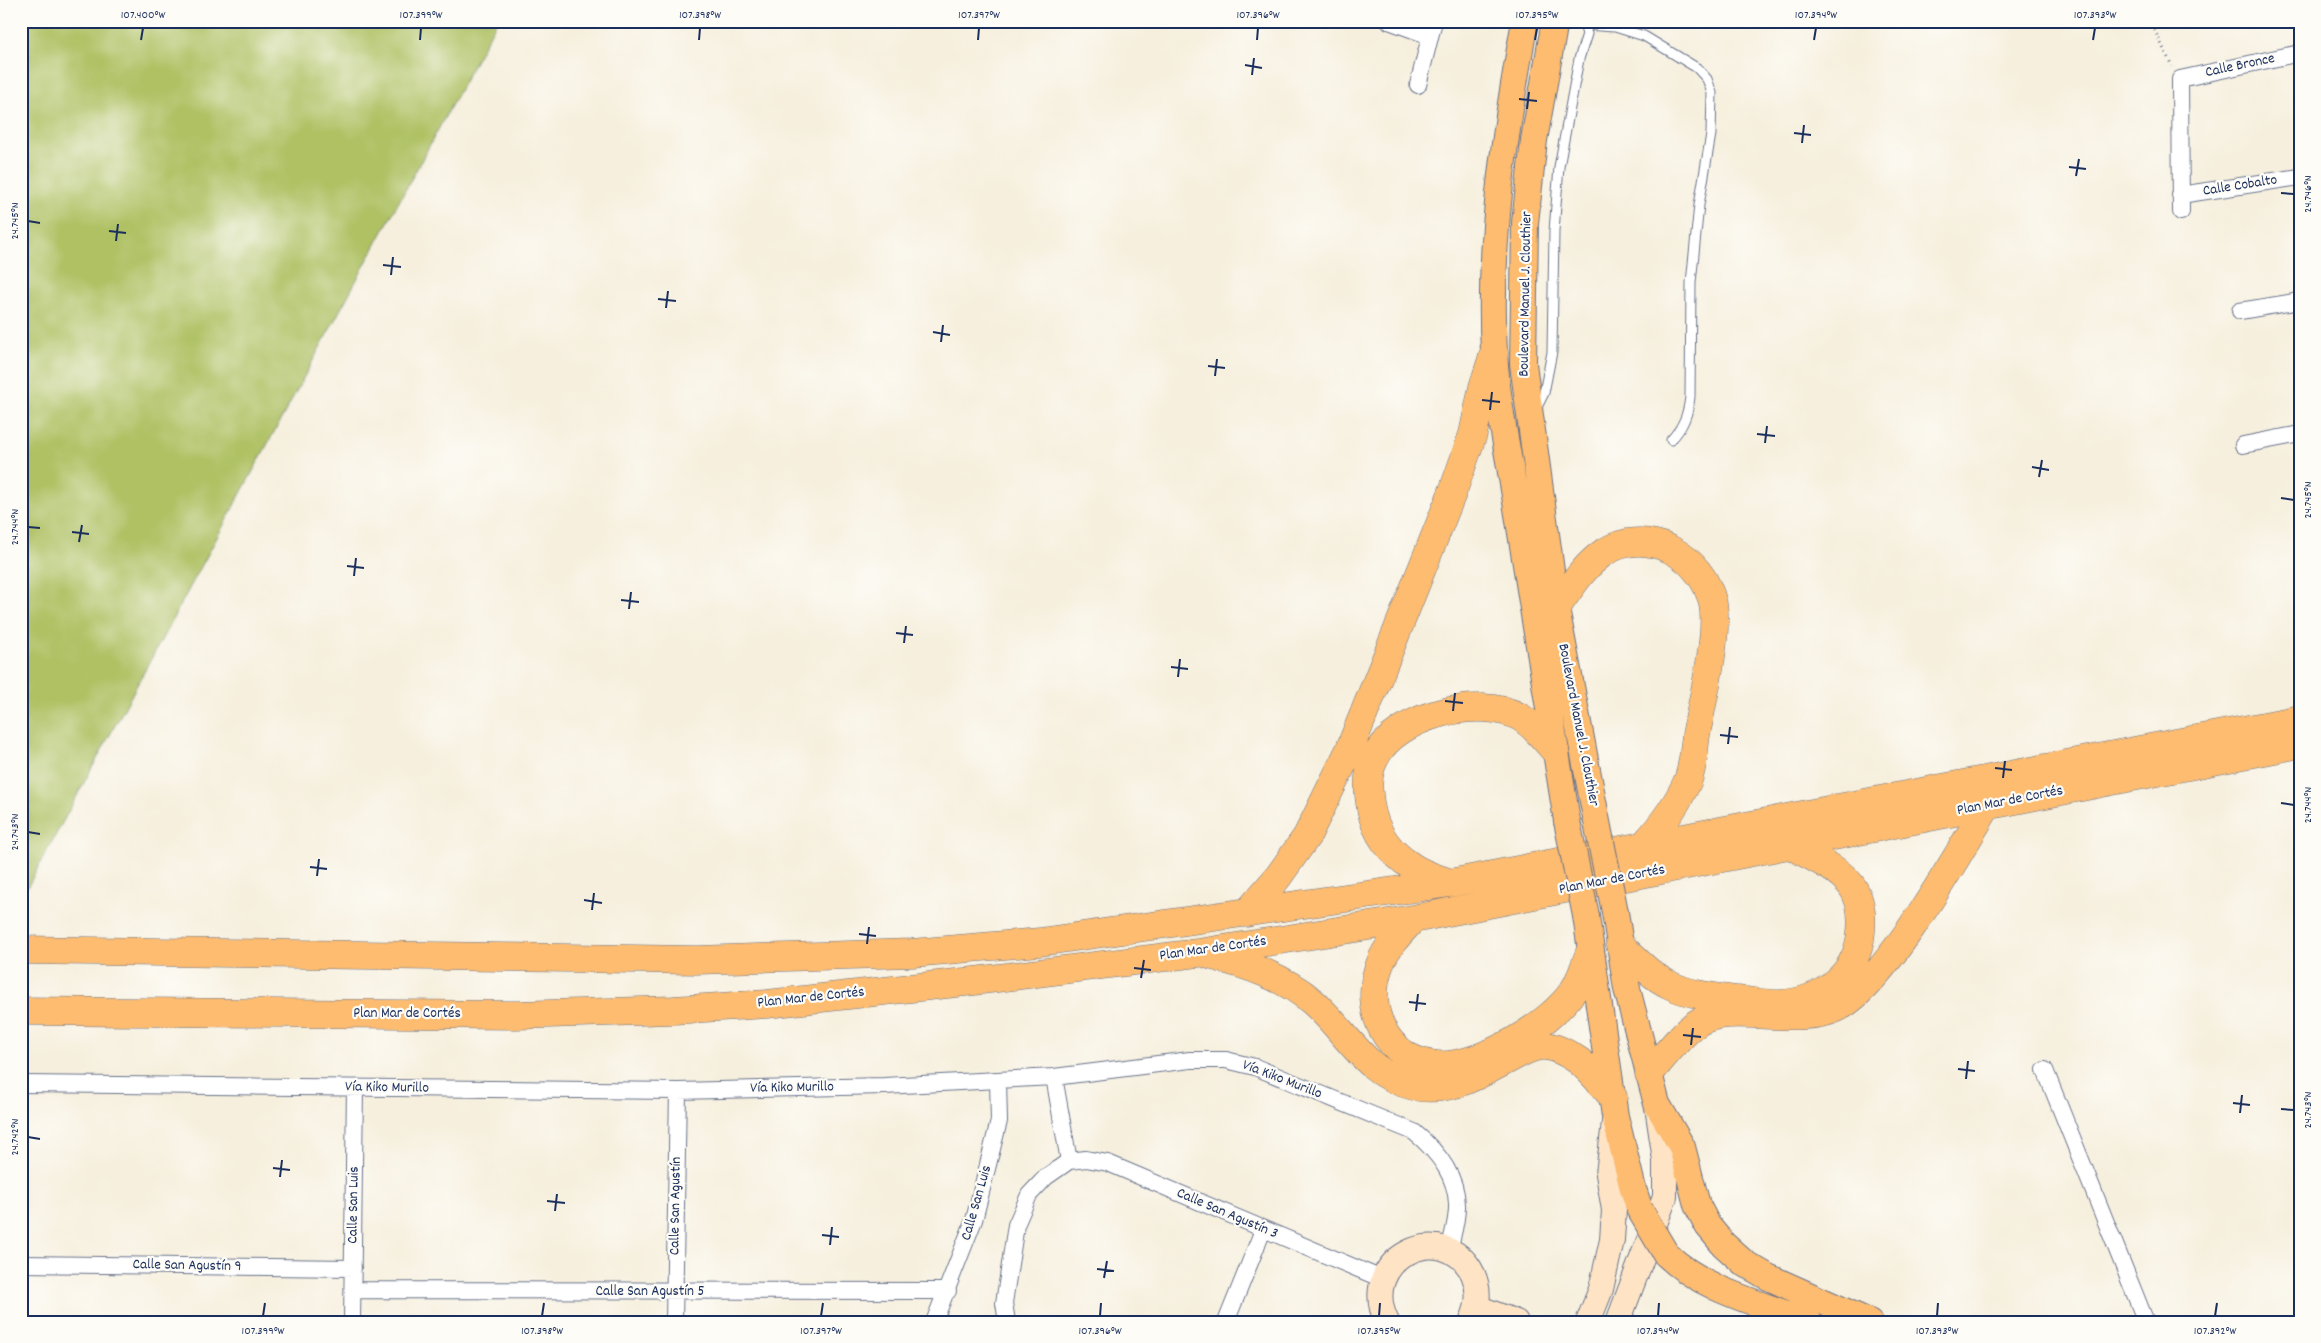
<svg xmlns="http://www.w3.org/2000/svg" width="2321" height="1343" font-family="Dekko,sans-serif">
  <rect width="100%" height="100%" fill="#fdfcf7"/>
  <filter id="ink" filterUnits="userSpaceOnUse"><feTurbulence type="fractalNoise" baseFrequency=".02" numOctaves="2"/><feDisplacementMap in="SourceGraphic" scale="10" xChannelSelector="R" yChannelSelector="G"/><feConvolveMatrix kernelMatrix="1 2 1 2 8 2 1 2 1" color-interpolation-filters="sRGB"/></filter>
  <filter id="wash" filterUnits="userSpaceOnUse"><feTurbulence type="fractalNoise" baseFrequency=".0096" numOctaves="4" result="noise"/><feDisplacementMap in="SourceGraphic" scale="20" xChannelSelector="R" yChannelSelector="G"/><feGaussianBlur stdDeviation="1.12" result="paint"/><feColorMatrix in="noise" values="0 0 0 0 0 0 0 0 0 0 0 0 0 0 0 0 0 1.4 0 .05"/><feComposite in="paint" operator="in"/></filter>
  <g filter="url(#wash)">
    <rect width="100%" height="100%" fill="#f6efdd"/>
    <path fill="#afc164" stroke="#657861" d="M21,21H497L28,886H21Z"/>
  </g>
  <g filter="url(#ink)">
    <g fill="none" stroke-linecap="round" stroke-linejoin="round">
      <defs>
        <path id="lane" d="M1584,25L1615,27L1644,36L1697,68L1707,79L1712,93L1711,134L1699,205L1691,283L1690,397C1688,415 1683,427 1671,440
          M1536,409L1544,393L1552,352L1554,231L1559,167L1579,59L1587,34L1584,25L1579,21"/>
        <path id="street" d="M1389,21L1430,36
          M1418,85L1434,21
          M2180,195L2300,177
          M2181,212L2180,79L2300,53
          M2240,311L2300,301
          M2243,445L2300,434
          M2045,1070L2146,1322
          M1054,1077L1069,1161
          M21,1084L678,1091L884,1086L998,1080L1054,1077L1190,1060H1226L1255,1067L1414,1132C1436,1150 1456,1174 1457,1204C1458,1219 1452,1236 1449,1251
          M21,1264L353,1268
          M353,1290L948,1291
          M352,1322L355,1088
          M674,1322L678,1091
          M934,1322L974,1220L999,1121L998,1080
          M1007,1322L1004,1303L1016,1225L1029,1195L1046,1177L1069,1161L1086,1159L1108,1163L1382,1279
          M1226,1322L1263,1230"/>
        <path id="secondary" d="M1477,1307L1516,1322
          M1387,1322C1356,1259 1444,1216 1473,1274C1480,1290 1479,1306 1471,1322
          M1588,1322L1601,1289L1612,1240L1614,1210L1608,1174L1614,1122
          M1618,1322L1665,1197V1160L1657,1107"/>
        <path id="primary" d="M1525,21C1505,131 1488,240 1494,352C1497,404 1509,457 1517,508C1533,613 1550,717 1567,821
          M1555,21L1534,140L1525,223L1523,364L1556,608L1596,817
          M1615,912L1627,989L1657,1104L1682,1147L1697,1205L1708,1226L1723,1244L1744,1263L1768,1277L1869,1322
          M1586,916L1615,1116L1633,1189L1640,1210
          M1666,1254C1704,1291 1760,1303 1809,1322"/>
        <path id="highway" d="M1556,608C1570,589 1583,567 1603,553C1647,524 1703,556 1713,604C1719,636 1702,702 1696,735C1694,749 1693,767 1688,780C1677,805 1662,825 1644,845
          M1450,883C1437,878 1422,874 1411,866C1391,853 1376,834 1371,809C1368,792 1366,774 1375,758C1396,715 1479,695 1520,717C1534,725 1544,739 1555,751
          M1247,913L1278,877L1307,836L1349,751L1453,491L1473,434L1483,387L1494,353
          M1413,919C1401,932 1386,947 1380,964C1362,1008 1386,1061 1437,1065C1479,1068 1550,1025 1573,991C1581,980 1585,964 1590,952
          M1620,945C1635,959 1651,976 1670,985C1690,995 1715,997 1737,1000C1750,1001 1764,1004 1778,1004C1817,1003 1853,979 1860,940C1863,921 1863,901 1851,885C1837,867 1811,857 1792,846
          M21,950L697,960L912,953L1040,942L1450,883L2300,719
          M1209,955C1247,965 1283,976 1313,1002C1346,1031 1366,1075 1413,1086C1449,1094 1478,1075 1509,1059C1519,1054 1529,1047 1541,1046C1553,1045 1569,1054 1579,1061C1591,1071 1602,1085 1613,1097
          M21,1011L517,1015L673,1010L767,1004L974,981L1198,953L1413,919L2300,744
          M1649,1074C1662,1059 1683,1031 1699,1022C1731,1002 1795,1027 1837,1008C1883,987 1959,853 1987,806"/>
      </defs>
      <use href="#lane" stroke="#68728a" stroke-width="11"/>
      <use href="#street" stroke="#68728a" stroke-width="18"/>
      <use href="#secondary" stroke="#68728a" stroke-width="26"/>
      <use href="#primary" stroke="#68728a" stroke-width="28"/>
      <use href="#highway" stroke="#68728a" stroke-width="29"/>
      <path stroke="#68728a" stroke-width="3" stroke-dasharray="1 4" stroke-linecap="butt" d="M2150,21L2172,66"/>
      <use href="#lane" stroke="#fff" stroke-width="9"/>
      <use href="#street" stroke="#fff" stroke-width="16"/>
      <use href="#secondary" stroke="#fee4c5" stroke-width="24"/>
      <use href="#primary" stroke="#fdbc6f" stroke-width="26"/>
      <use href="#highway" stroke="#fdbc6f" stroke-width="28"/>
      <defs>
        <path id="primary-bridge" d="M1596,817L1615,912
          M1567,821L1586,916
          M1640,1210L1666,1254"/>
      </defs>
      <use href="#primary-bridge" stroke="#68728a" stroke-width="28" stroke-linecap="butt"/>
      <use href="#primary-bridge" stroke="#fdbc6f" stroke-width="26"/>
    </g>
  </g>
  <path fill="none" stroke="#1b2f5e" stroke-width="2" d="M141,40L143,28M420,40L421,28M699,40L700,28M978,40L979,28M1257,40L1258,28M1535,40L1537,28M1814,40L1816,28M2093,40L2095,28M1245,65L1262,68M1252,75L1254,58M1519,99L1537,101M1527,109L1529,92M1794,133L1811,135M1802,143L1804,125M2069,167L2086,169M2076,176L2079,159M2281,193L2294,194M28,221L40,223M109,231L126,233M116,241L118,224M383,265L401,267M391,275L393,257M658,299L676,301M666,308L668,291M933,332L950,335M941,342L943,325M1208,366L1225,368M1215,376L1217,359M1482,400L1500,402M1490,410L1492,392M1757,434L1775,436M1765,443L1767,426M2032,467L2049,470M2039,477L2042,460M2281,498L2294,500M28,527L40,528M72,532L89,534M79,542L82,525M347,566L364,568M354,576L356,558M621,600L639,602M629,609L631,592M896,633L913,635M904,643L906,626M1171,667L1188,669M1178,677L1180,659M1445,701L1463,703M1453,711L1455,693M1720,735L1738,737M1728,744L1730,727M1995,768L2012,770M2003,778L2005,761M2281,803L2294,805M28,832L40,834M310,867L327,869M317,876L319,859M584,900L602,903M592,910L594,893M859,934L876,936M867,944L869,927M1134,968L1151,970M1141,978L1144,960M1409,1002L1426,1004M1416,1011L1418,994M1683,1035L1701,1037M1691,1045L1693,1028M1958,1069L1975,1071M1966,1079L1968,1061M2233,1103L2250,1105M2281,1109L2294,1110M2240,1113L2242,1095M28,1137L40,1139M273,1168L290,1170M280,1177L282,1160M547,1201L565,1203M555,1211L557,1194M822,1235L839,1237M830,1245L832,1227M1097,1269L1114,1271M1104,1278L1107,1261M263,1316L265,1303M542,1316L544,1303M821,1316L823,1303M1100,1316L1101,1303M1379,1316L1380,1303M1658,1316L1659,1303M1937,1316L1938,1303M2215,1316L2217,1303"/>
  <g text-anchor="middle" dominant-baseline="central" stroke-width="4.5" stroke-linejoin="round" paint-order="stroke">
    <g font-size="15" fill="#1b2f5e" stroke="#fdfcf7">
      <text transform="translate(2240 66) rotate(-12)">Calle Bronce</text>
      <text transform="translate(2240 186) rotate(-9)">Calle Cobalto</text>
      <text transform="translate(1526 294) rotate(-89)">Boulevard Manuel J. Clouthier</text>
      <text transform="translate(1578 725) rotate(79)">Boulevard Manuel J. Clouthier</text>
      <text transform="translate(2010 801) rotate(-11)">Plan Mar de Cortés</text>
      <text transform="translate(1612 880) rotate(-11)">Plan Mar de Cortés</text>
      <text transform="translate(1213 949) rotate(-8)">Plan Mar de Cortés</text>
      <text transform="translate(811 998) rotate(-6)">Plan Mar de Cortés</text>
      <text x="407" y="1014">Plan Mar de Cortés</text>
      <text transform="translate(1282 1080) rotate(21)">Vía Kiko Murillo</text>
      <text transform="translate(387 1088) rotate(1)">Vía Kiko Murillo</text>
      <text transform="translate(792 1088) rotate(-1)">Vía Kiko Murillo</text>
      <text transform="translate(977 1203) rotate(-74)">Calle San Luis</text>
      <text transform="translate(354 1205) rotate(-89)">Calle San Luis</text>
      <text transform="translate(676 1206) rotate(-89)">Calle San Agustín</text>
      <text transform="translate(1227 1214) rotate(23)">Calle San Agustín 3</text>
      <text transform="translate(187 1266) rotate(1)">Calle San Agustín 9</text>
      <text x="650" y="1292">Calle San Agustín 5</text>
    </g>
  </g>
  <rect width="2321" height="1343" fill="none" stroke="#fdfcf7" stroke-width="55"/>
  <rect x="28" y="28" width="2266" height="1288" fill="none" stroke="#1b2f5e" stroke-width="2"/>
  <g font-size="12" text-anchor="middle" fill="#1b2f5e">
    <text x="143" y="18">107.400°W</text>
    <text x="421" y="18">107.399°W</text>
    <text x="700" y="18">107.398°W</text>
    <text x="979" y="18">107.397°W</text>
    <text x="1258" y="18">107.396°W</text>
    <text x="1537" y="18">107.395°W</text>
    <text x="1816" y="18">107.394°W</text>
    <text x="2095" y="18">107.393°W</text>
    <text transform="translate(2307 194) rotate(-90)" y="4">24.746°N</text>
    <text transform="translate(14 221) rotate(-90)" y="4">24.745°N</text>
    <text transform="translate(2307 500) rotate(-90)" y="4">24.745°N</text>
    <text transform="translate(14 527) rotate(-90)" y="4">24.744°N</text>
    <text transform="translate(2307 805) rotate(-90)" y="4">24.744°N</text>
    <text transform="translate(14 832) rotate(-90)" y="4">24.743°N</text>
    <text transform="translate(2307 1110) rotate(-90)" y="4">24.743°N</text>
    <text transform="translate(14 1137) rotate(-90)" y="4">24.742°N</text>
    <text x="263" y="1334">107.399°W</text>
    <text x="542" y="1334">107.398°W</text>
    <text x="821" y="1334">107.397°W</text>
    <text x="1100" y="1334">107.396°W</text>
    <text x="1379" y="1334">107.395°W</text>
    <text x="1658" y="1334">107.394°W</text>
    <text x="1937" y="1334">107.393°W</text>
    <text x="2215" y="1334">107.392°W</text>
  </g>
</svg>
